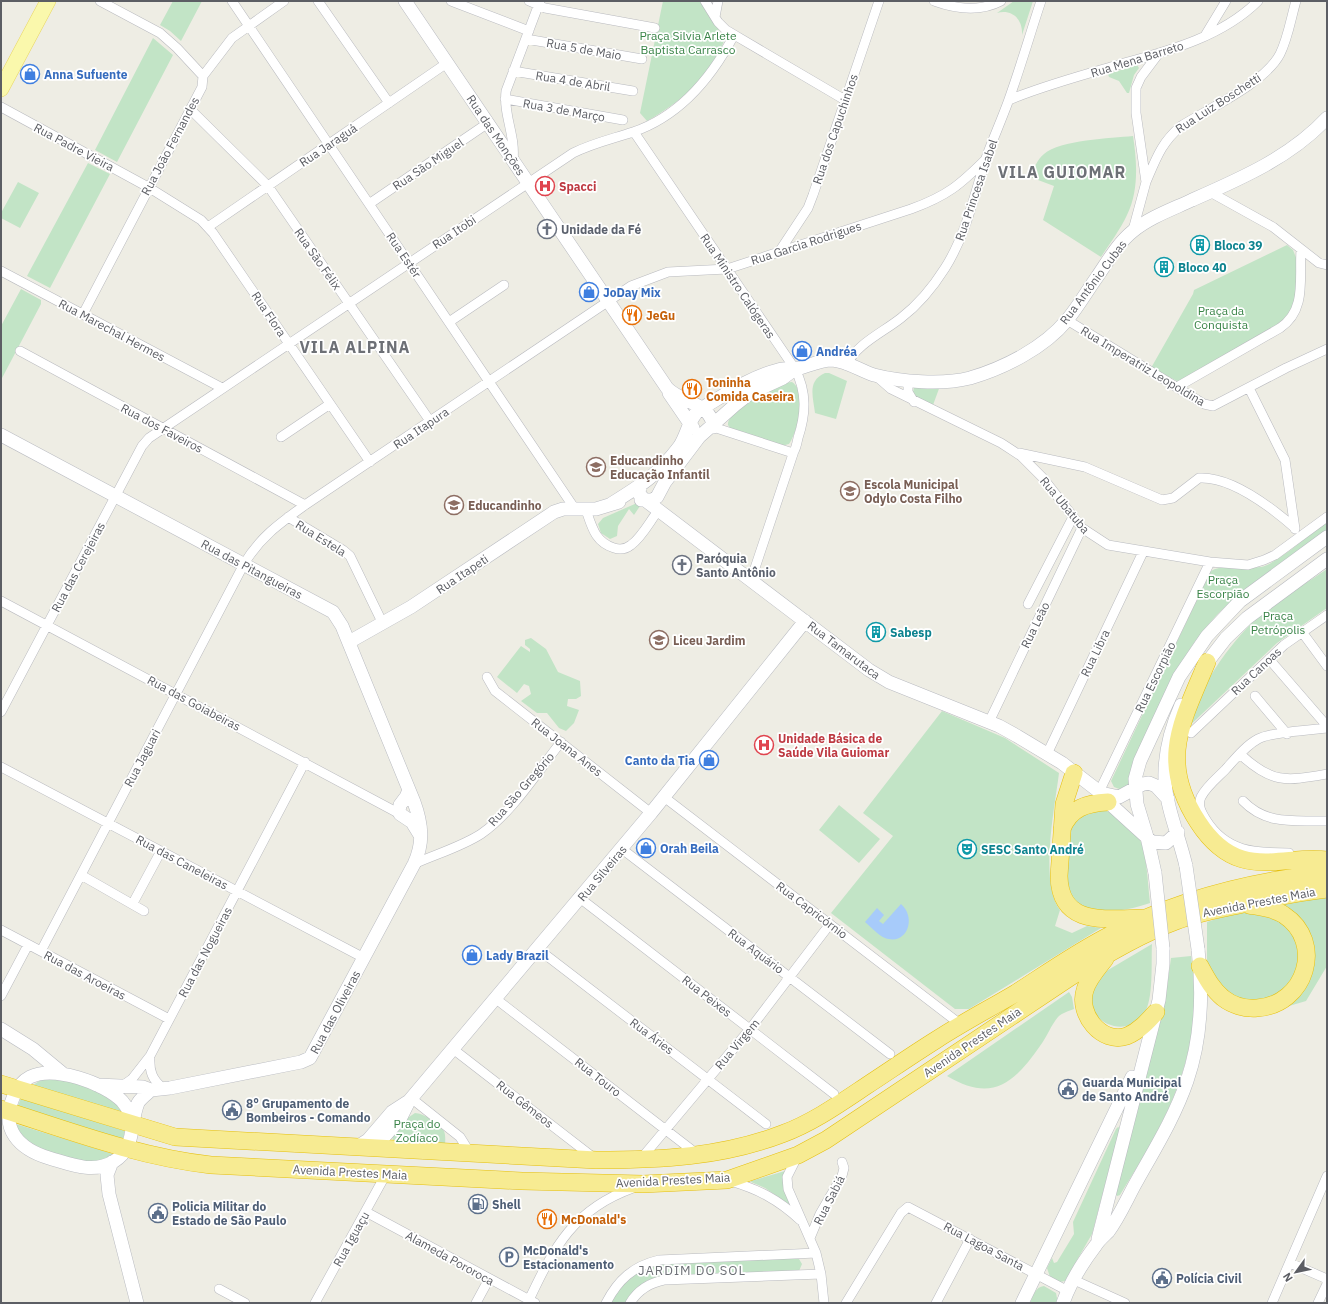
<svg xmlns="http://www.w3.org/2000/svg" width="1328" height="1304" font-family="'IBM Plex Sans',sans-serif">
  <rect width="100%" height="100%" fill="#eeede4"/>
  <path fill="#c2e4c6" d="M173,1H202L181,41L170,31L160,25Z
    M663,1H701L717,26L724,41C711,78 680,102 647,121L640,113Z
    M1014,1H1033L1022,35C1023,19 1012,9 997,13Z
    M153,38L173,55L117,162L95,150Z
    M1137,65L1139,68L1134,75L1129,93H1127L1119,81L1109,77L1108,74Z
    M1133,136C1137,161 1139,191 1127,215C1120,230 1110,243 1101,257L1043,220L1054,186L1030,177C1034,168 1037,160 1044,154C1060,140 1111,138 1133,136Z
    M88,163L110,174L50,288L27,276Z
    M18,182L39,193L20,228L1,218V213Z
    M1287,245L1293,250L1297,260V302L1285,320L1179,382L1151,368L1193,294L1194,290Z
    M21,289L41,300V304L1,380V326Z
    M825,373H829L847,381L836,419L815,413C813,396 807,381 825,373Z
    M792,382C807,391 798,432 789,444L781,446L730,428L728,425C726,410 778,383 792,382Z
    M940,386L933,405L916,397L913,392L914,387Z
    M637,503L640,506L634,515L629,509L618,526L617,536L610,539L601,533L598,524L603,518Z
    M1327,521V531C1293,555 1256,578 1225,607C1191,639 1169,681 1151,723C1141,744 1133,763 1129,786L1122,790L1114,787L1111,781L1210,572C1221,563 1248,569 1261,567C1275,565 1314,531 1327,521Z
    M1327,569V608L1277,643L1185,730C1200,687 1226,647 1259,616C1278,598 1306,584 1327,569Z
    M531,638L546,649L558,672L580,681L581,696L576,699H568L567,706L579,710L574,723L566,731L559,728L547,713H537L521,701L531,694L529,686L524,684L517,693L497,677L521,646L530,652V649L525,645V640Z
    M942,711L1005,738L1059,773C1055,806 1039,883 1060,910L1055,926L1072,933L1087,926L1101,928L969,1009H955L831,913L893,836L863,813Z
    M839,805L880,839L859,863L819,830Z
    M1103,809C1117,816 1136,828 1142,844C1147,859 1148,886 1150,903C1126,911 1082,921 1069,892C1065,882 1067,871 1067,861C1068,842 1067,834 1076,816Z
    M1327,895V966L1306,1001L1289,1006C1307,993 1310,977 1312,957L1267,904Z
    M1253,911L1268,913L1291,931L1298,945L1300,960L1296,974L1277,997L1247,1004L1220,990L1207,962V922L1228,915Z
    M1152,944C1151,962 1154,999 1144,1014C1130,1034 1102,1029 1091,1008C1089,1004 1090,996 1090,990L1108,970Z
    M1191,956C1206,1051 1168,1118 1120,1195L1117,1196L1116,1194L1167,987L1171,958Z
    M1069,992L1072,997L1074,1009C1069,1011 1062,1013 1058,1017C1051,1025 1047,1037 1040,1046C1013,1085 991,1102 947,1076Z
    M62,1079L92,1088L118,1105L126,1118L28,1088L41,1080Z
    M21,1098L125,1131L122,1143L17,1108Z
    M415,1113C423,1113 440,1124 444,1131C446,1136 445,1143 445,1148L393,1141L392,1135L406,1119Z
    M16,1124L113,1154C110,1156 106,1159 102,1161C84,1166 40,1152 26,1140C21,1135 18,1130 16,1124Z
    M1118,1127L1120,1128L1092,1234L1065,1281L1060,1282L1050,1277L1047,1268L1052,1258L1054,1263L1057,1262L1074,1234L1073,1222L1116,1129Z
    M785,1171L783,1185L790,1205L765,1188L751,1182V1181Z
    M790,1258L799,1259L802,1264L799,1271L663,1276L646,1281L626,1303H610C625,1281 633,1271 659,1264Z
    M1044,1286L1056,1293L1058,1303H1030C1033,1296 1035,1287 1044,1286Z"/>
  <path fill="#a7cbfa" d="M901,904C917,918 907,946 885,938C878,935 871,927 865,922L877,908L884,915L879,921L883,924Z"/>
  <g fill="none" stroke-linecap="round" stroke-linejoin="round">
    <defs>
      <path id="street" d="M100,1L160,33L177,48L203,76
        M232,1L575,509
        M318,1L389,103
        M451,1L529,31
        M529,1L545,8L655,28
        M705,1L718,22L726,30L845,100
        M934,1C956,9 980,12 1001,1
        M715,17L718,1
        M1206,34L1226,1
        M526,39L642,59
        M513,71L633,91
        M505,99L623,120
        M1009,100C1045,85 1083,75 1121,64C1168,51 1222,37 1258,1
        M1,107L148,187L201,220L213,233L370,462
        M190,109L268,186L430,421
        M634,132L795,369C807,392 806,414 798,438C797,443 796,449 793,453L713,427
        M513,160C516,136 503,115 506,91L540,1
        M1146,182C1156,159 1161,143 1181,126C1208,109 1265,83 1280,54C1288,38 1291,18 1296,1
        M1210,192L1273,227L1319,263L1327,265
        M369,204L488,123
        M208,227L447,63
        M1133,230L1146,182L1136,113V88L1141,77L1159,53
        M779,252L808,208L813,195L879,1
        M1,271L222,388
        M83,314L202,87L203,76L232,38L284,1
        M1067,320L1204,404L1213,406L1286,368L1327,349
        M449,322L504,285
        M20,351L305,505
        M846,365C858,343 882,333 901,318C918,305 933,287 945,268C966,235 974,196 986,158C993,139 1001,121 1008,102C1020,69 1030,34 1041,1
        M875,375L891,389L1001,443L1021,456L1043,478L1082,528L1108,545L1210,562L1248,565L1264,560L1275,555L1327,517
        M908,380V392L914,402
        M1177,387L1280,328C1307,310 1299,278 1301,249
        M1249,388L1285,460L1295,529
        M281,437L330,404
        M1019,453L1085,467L1162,500L1173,498L1199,478C1231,476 1272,508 1295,528
        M586,510C592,527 595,542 614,548C620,550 626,549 631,545C642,537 650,521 658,511
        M288,517L343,550L350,556L383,624
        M751,580L794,451
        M1,601L400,814
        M1028,604L1073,517
        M1302,632L1327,666
        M1269,659L1327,726
        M487,677L495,691L651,813
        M1255,696L1287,734
        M1,712L142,446L149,438L573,153C593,143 612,139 633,132C680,116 712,77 734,35
        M989,722L1082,528
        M1191,733L1284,645L1327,615
        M1047,754L1143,552
        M1240,754C1272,784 1286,781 1327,774
        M1,767L364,958
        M1099,792L1210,562
        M664,797L960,1024
        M1243,801C1267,826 1296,820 1327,821
        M622,849L890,1054
        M1289,853C1255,853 1226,852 1206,820C1202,813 1197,806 1201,797C1206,787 1217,778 1225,770C1235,759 1245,746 1258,739C1271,732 1311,730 1327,728
        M414,864C436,854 461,847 481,834C511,814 538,771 561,742
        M81,875L144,911
        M581,899L834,1094
        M133,903L161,851
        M1,930L169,1019
        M538,949L766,1124
        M41,951L244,564C260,537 280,523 305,505L631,286L668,272L727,269L911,209C947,196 960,185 987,158
        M1,996L28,945
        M496,999L697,1154
        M453,1049L594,1158
        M150,1056C149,1071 152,1080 164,1089
        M122,1086L132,1079L150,1056L305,762
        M411,1098L460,1137L470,1153
        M798,1155L787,1177L788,1189L816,1253L821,1274L824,1303
        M640,1160L750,1029L830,924
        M730,1181C758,1189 779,1200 800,1220
        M366,1212L535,1303
        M810,1238L820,1214L842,1176L844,1168L842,1162
        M1290,1263L1327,1279
        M1074,1280L1125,1303
        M219,1289L245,1303
        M529,1300C554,1247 574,1209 633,1188
        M315,1303L386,1174
        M476,1303L489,1279
        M606,1303C618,1280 633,1266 659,1260L816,1253
        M630,1303C638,1290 649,1283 664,1280L821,1274
        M846,1303L901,1213L908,1207L1068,1291
        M936,1303L970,1239
        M1272,1303L1327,1176
        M1318,1303L1327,1284"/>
      <path id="secondary" d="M405,1L667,388C681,403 712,403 713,427
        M669,393L693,428
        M1,435L333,612L342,626L414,802C422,824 424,843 414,864L310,1058L301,1062L170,1088L151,1090L143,1087L97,1085
        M640,485L639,494L645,500L869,670L889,682L999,726L1017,736L1062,763L1101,793L1108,802L1152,842L1166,843L1178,832
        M641,500H652L657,497L665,482L699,437L735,405L749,394L783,378L795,369
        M611,504C640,486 658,475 679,447C687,436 689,418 699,410C723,396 750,377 778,370C785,368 793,369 800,368C810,365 822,360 832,360C847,361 861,371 874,375C901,382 943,385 970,378C1004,368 1044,348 1067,320C1078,307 1087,291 1097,277C1108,261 1118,243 1133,231C1150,217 1173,209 1192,200C1240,179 1291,157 1327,118
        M349,642L411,607L554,512L563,509H596L619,502
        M1202,669L1226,638L1247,618L1327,559
        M1181,705C1171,728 1164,754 1165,780C1166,807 1180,839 1186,866
        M409,790L406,797L400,805L399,811L400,814L412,822L420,835
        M1101,793L1119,797L1143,784L1149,783L1156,786L1168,799
        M1155,873L1147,837L1137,804L1135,779L1140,761L1179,677L1207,636L1240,601L1327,537
        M1,1029L33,1049L62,1073
        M134,1126C132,1117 128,1108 122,1101C104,1083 54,1065 30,1077C22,1081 16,1090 13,1098C0,1129 19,1149 49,1158C70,1164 92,1174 113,1162C137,1147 129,1125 138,1103C141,1098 147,1094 151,1090
        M357,1147L368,1140L392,1112L409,1101
        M375,1147L400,1119L409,1101L651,813L805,621
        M112,1162L107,1175L109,1194L137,1303
        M1098,1239L1159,1000L1163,964V948
        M1022,1303L1132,1077
        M1063,1303C1070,1283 1083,1262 1096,1245C1099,1240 1104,1236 1108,1232C1120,1216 1128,1196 1138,1179C1156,1147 1175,1116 1187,1081C1201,1040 1203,992 1198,949"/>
      <path id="primary" d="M1,89L48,1"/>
      <path id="highway" d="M1207,662C1182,722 1158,761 1198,822C1209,839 1222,853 1242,859C1270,867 1299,856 1327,860
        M1074,773L1064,804L1059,876C1060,926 1104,919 1140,918
        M1062,829C1070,808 1087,803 1108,802
        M1105,959C1098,968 1088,979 1085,990C1077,1014 1102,1045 1127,1036C1139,1031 1148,1021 1156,1012
        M1200,966C1206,977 1212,989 1223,998C1232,1005 1245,1009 1257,1008C1306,1005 1325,942 1284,915C1274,908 1261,907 1249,905
        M1,1084L175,1137L596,1160C660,1160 722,1157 782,1134C812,1123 839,1104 866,1086C889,1071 912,1055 936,1040C962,1023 989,1009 1016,993C1047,973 1078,951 1112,934C1179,899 1252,881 1327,873
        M1,1109C70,1131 139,1157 211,1165L522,1181L643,1184L727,1180L798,1155L826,1140L1069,978C1103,956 1138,935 1176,921C1198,913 1221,909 1243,904C1271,898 1299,892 1327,889"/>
    </defs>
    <use href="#street" stroke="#b9babf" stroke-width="10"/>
    <use href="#secondary" stroke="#b9bbc1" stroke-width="14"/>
    <use href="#primary" stroke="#e9d661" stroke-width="16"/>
    <use href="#highway" stroke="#e5bf0d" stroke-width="18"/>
    <use href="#street" stroke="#fff" stroke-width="9"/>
    <use href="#secondary" stroke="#fff" stroke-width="13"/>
    <use href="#primary" stroke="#faf8ac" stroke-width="15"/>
    <use href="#highway" stroke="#f7eb92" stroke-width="17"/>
    <defs>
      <path id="secondary-bridge" d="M1186,866L1198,949
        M1155,873L1163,948"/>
    </defs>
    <use href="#secondary-bridge" stroke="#b9bbc1" stroke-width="14" stroke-linecap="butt"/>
    <use href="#secondary-bridge" stroke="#fff" stroke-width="13"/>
  </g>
  <defs>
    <symbol id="shop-ring" viewBox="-11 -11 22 22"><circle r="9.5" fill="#fff" stroke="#3f7fe0" stroke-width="1.5"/><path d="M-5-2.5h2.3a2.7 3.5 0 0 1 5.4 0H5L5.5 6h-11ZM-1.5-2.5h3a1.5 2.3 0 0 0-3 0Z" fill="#3f7fe0"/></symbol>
    <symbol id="hospital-ring" viewBox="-11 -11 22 22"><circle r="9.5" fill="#fff" stroke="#e0444e" stroke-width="1.5"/><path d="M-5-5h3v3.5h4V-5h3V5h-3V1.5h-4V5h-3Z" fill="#e0444e"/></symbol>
    <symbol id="church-ring" viewBox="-11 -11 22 22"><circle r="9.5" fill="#fff" stroke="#6b7280" stroke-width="1.5"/><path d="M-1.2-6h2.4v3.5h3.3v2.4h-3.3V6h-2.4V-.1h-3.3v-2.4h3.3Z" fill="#6b7280"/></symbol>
    <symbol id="building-ring" viewBox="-11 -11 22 22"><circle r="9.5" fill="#fff" stroke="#0f9aa8" stroke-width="1.5"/><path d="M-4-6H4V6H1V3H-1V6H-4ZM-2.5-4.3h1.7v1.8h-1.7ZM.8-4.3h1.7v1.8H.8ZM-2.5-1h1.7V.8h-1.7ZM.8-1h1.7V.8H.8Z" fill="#0f9aa8"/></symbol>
    <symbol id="restaurant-ring" viewBox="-11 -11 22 22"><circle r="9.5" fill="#fff" stroke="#e8710a" stroke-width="1.5"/><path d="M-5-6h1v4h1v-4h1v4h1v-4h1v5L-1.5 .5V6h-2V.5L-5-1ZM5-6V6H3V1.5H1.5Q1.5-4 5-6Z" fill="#e8710a"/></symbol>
    <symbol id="school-ring" viewBox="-11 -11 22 22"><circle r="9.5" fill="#fff" stroke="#8d6e63" stroke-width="1.5"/><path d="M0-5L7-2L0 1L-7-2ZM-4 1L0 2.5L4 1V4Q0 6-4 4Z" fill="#8d6e63"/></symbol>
    <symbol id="theatre-ring" viewBox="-11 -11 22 22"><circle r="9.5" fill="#fff" stroke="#0f9aa8" stroke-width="1.5"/><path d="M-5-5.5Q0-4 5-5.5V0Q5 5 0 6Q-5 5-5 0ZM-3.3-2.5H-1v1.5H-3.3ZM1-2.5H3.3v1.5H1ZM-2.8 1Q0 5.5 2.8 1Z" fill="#0f9aa8"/></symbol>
    <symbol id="civic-ring" viewBox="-11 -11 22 22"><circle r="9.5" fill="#fff" stroke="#5c6f8a" stroke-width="1.5"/><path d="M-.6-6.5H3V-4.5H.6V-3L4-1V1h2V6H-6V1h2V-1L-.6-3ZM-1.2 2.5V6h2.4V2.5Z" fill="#5c6f8a"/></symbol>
    <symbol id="fuel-ring" viewBox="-11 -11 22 22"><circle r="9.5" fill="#fff" stroke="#5c6f8a" stroke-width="1.5"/><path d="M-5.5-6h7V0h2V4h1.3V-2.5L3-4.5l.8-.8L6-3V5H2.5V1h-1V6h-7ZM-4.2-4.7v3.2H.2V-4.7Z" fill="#5c6f8a"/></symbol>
    <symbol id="parking-ring" viewBox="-11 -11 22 22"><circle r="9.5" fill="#fff" stroke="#5c6f8a" stroke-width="1.5"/><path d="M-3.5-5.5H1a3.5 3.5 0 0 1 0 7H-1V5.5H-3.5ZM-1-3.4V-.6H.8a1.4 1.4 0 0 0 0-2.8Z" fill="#5c6f8a"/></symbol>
  </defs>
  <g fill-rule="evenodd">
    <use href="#shop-ring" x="19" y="63" width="22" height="22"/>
    <use href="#hospital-ring" x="534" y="175" width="22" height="22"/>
    <use href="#church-ring" x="536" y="218" width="22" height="22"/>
    <use href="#building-ring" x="1189" y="234" width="22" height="22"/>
    <use href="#building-ring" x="1153" y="256" width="22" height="22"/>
    <use href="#shop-ring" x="578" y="281" width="22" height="22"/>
    <use href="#restaurant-ring" x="621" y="304" width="22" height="22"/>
    <use href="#shop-ring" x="791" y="340" width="22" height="22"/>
    <use href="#restaurant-ring" x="681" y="378" width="22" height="22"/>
    <use href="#school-ring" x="585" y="456" width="22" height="22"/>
    <use href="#school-ring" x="839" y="480" width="22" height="22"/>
    <use href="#school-ring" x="443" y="494" width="22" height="22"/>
    <use href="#church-ring" x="671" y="554" width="22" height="22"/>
    <use href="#building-ring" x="865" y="621" width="22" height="22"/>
    <use href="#school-ring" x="648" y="629" width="22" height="22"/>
    <use href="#hospital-ring" x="753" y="734" width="22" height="22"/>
    <use href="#shop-ring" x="698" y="749" width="22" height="22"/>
    <use href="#shop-ring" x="635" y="837" width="22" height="22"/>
    <use href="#theatre-ring" x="956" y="838" width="22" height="22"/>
    <use href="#shop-ring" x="461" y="944" width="22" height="22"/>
    <use href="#civic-ring" x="1057" y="1078" width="22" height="22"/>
    <use href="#civic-ring" x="221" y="1099" width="22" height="22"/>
    <use href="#fuel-ring" x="467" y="1193" width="22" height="22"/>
    <use href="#civic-ring" x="147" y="1202" width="22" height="22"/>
    <use href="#restaurant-ring" x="536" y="1208" width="22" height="22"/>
    <use href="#parking-ring" x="498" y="1246" width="22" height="22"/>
    <use href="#civic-ring" x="1151" y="1267" width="22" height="22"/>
  </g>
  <g text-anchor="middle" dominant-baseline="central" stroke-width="3.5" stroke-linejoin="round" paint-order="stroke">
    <g font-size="12" fill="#3a8448" stroke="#fff">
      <text x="688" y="35">Praça Silvia Arlete<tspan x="688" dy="14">Baptista Carrasco</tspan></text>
      <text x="1221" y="310">Praça da<tspan x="1221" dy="14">Conquista</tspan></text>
      <text x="1223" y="579">Praça<tspan x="1223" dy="14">Escorpião</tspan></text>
      <text x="1278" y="615">Praça<tspan x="1278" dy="14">Petrópolis</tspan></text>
      <text x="417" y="1123">Praça do<tspan x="417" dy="14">Zodíaco</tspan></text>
    </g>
    <g font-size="12" fill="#5c5e64" stroke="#fff">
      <text transform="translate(584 49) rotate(10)">Rua 5 de Maio</text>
      <text transform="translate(1137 59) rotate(-17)">Rua Mena Barreto</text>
      <text transform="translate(573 81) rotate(9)">Rua 4 de Abril</text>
      <text transform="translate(1218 103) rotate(-33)">Rua Luiz Boschetti</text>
      <text transform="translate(564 110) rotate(10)">Rua 3 de Março</text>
      <text transform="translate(835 129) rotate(-71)">Rua dos Capuchinhos</text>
      <text transform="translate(496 135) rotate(56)">Rua das Monções</text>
      <text transform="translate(328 145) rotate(-34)">Rua Jaraguá</text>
      <text transform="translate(170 146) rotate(-62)">Rua João Fernandes</text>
      <text transform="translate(74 147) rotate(28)">Rua Padre Vieira</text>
      <text transform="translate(428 164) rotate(-34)">Rua São Miguel</text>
      <text transform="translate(976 190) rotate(-71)">Rua Princesa Isabel</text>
      <text transform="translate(454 232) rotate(-34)">Rua Itobi</text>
      <text transform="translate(806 243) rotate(-18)">Rua Garcia Rodrigues</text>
      <text transform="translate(404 255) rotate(56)">Rua Estér</text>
      <text transform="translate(318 259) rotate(55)">Rua São Félix</text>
      <text transform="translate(1093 282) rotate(-53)">Rua Antônio Cubas</text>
      <text transform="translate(738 286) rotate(56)">Rua Ministro Calógeras</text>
      <text transform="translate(269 314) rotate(56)">Rua Flora</text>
      <text transform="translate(112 330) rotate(28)">Rua Marechal Hermes</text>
      <text transform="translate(1143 366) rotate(31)">Rua Imperatriz Leopoldina</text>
      <text transform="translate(162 428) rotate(28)">Rua dos Faveiros</text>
      <text transform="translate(421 428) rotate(-34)">Rua Itapura</text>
      <text transform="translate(1065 505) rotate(50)">Rua Ubatuba</text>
      <text transform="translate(321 538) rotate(32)">Rua Estela</text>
      <text transform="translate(78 567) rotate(-62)">Rua das Cerejeiras</text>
      <text transform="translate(252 569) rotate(28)">Rua das Pitangueiras</text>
      <text transform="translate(462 574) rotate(-34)">Rua Itapeti</text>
      <text transform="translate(1035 625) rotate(-64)">Rua Leão</text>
      <text transform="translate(844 650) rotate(37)">Rua Tamarutaca</text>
      <text transform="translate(1095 653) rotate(-64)">Rua Libra</text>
      <text transform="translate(1256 671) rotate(-43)">Rua Canoas</text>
      <text transform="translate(1155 677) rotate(-64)">Rua Escorpião</text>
      <text transform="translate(194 703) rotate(28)">Rua das Goiabeiras</text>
      <text transform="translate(567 747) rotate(38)">Rua Joana Anes</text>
      <text transform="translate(142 758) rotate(-62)">Rua Jaguari</text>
      <text transform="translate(521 789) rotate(-49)">Rua São Gregório</text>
      <text transform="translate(182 862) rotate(28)">Rua das Caneleiras</text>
      <text transform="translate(602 873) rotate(-50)">Rua Silveiras</text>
      <text transform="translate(1259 902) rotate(-11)">Avenida Prestes Maia</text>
      <text transform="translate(812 910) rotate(37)">Rua Capricórnio</text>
      <text transform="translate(756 951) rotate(37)">Rua Aquário</text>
      <text transform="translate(205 952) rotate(-62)">Rua das Nogueiras</text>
      <text transform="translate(85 975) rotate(28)">Rua das Aroeiras</text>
      <text transform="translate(707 996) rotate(38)">Rua Peixes</text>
      <text transform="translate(335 1012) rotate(-62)">Rua das Oliveiras</text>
      <text transform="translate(652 1036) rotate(37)">Rua Áries</text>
      <text transform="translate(972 1042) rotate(-34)">Avenida Prestes Maia</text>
      <text transform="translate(737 1044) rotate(-50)">Rua Virgem</text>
      <text transform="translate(598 1077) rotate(38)">Rua Touro</text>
      <text transform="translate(525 1104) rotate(38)">Rua Gêmeos</text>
      <text transform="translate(350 1172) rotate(3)">Avenida Prestes Maia</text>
      <text transform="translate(673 1180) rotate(-3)">Avenida Prestes Maia</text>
      <text transform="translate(829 1200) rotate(-63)">Rua Sabiá</text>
      <text transform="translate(351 1239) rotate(-61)">Rua Iguaçu</text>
      <text transform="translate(984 1246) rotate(28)">Rua Lagoa Santa</text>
      <text transform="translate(450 1258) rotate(29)">Alameda Pororoca</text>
    </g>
    <g font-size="12" font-weight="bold" fill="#366cbe" stroke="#fff" text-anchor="start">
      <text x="44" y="74">Anna Sufuente</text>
      <text x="603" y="292">JoDay Mix</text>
      <text x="816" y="351">Andréa</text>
      <text x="695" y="760" text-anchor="end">Canto da Tia</text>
      <text x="660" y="848">Orah Beila</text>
      <text x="486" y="955">Lady Brazil</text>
    </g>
    <g font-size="12" font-weight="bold" fill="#be3a42" stroke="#fff" text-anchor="start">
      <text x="559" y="186">Spacci</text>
      <text x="778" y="738">Unidade Básica de<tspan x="778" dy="14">Saúde Vila Guiomar</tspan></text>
    </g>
    <g font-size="12" font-weight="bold" fill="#5b616d" stroke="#fff" text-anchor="start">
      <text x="561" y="229">Unidade da Fé</text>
      <text x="696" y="558">Paróquia<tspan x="696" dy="14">Santo Antônio</tspan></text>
    </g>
    <g font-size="12" font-weight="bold" fill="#0d838f" stroke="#fff" text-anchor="start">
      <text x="1214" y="245">Bloco 39</text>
      <text x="1178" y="267">Bloco 40</text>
      <text x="890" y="632">Sabesp</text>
      <text x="981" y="849">SESC Santo André</text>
    </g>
    <g font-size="12" font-weight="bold" fill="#c56008" stroke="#fff" text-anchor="start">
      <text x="646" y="315">JeGu</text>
      <text x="706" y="382">Toninha<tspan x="706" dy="14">Comida Caseira</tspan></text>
      <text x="561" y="1219">McDonald's</text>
    </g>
    <g font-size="12" font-weight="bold" fill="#785e54" stroke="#fff" text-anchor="start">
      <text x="610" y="460">Educandinho<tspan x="610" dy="14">Educação Infantil</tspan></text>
      <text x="864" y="484">Escola Municipal<tspan x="864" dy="14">Odylo Costa Filho</tspan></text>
      <text x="468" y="505">Educandinho</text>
      <text x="673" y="640">Liceu Jardim</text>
    </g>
    <g font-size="12" font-weight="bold" fill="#4e5e75" stroke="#fff" text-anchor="start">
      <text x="1082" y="1082">Guarda Municipal<tspan x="1082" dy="14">de Santo André</tspan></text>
      <text x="246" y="1103">8° Grupamento de<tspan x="246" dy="14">Bombeiros - Comando</tspan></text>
      <text x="492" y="1204">Shell</text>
      <text x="172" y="1206">Policia Militar do<tspan x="172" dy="14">Estado de São Paulo</tspan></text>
      <text x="523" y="1250">McDonald's<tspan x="523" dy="14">Estacionamento</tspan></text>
      <text x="1176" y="1278">Polícia Civil</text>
    </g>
    <g font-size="13" letter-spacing="1" fill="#6d7076" stroke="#fff">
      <text x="692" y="1270">JARDIM DO SOL</text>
    </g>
    <g font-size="16" font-weight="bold" letter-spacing="1" fill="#6d7076" stroke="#fff">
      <text x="1062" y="172">VILA GUIOMAR</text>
      <text x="355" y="347">VILA ALPINA</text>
    </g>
  </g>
  <rect width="1328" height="1304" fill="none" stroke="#5c5e64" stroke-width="4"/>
  <g transform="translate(1296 1272) rotate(237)" stroke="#ffffff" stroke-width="3" paint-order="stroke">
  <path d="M0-3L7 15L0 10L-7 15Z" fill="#5c5e64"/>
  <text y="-6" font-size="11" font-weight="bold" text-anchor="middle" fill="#5c5e64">N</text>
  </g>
</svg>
